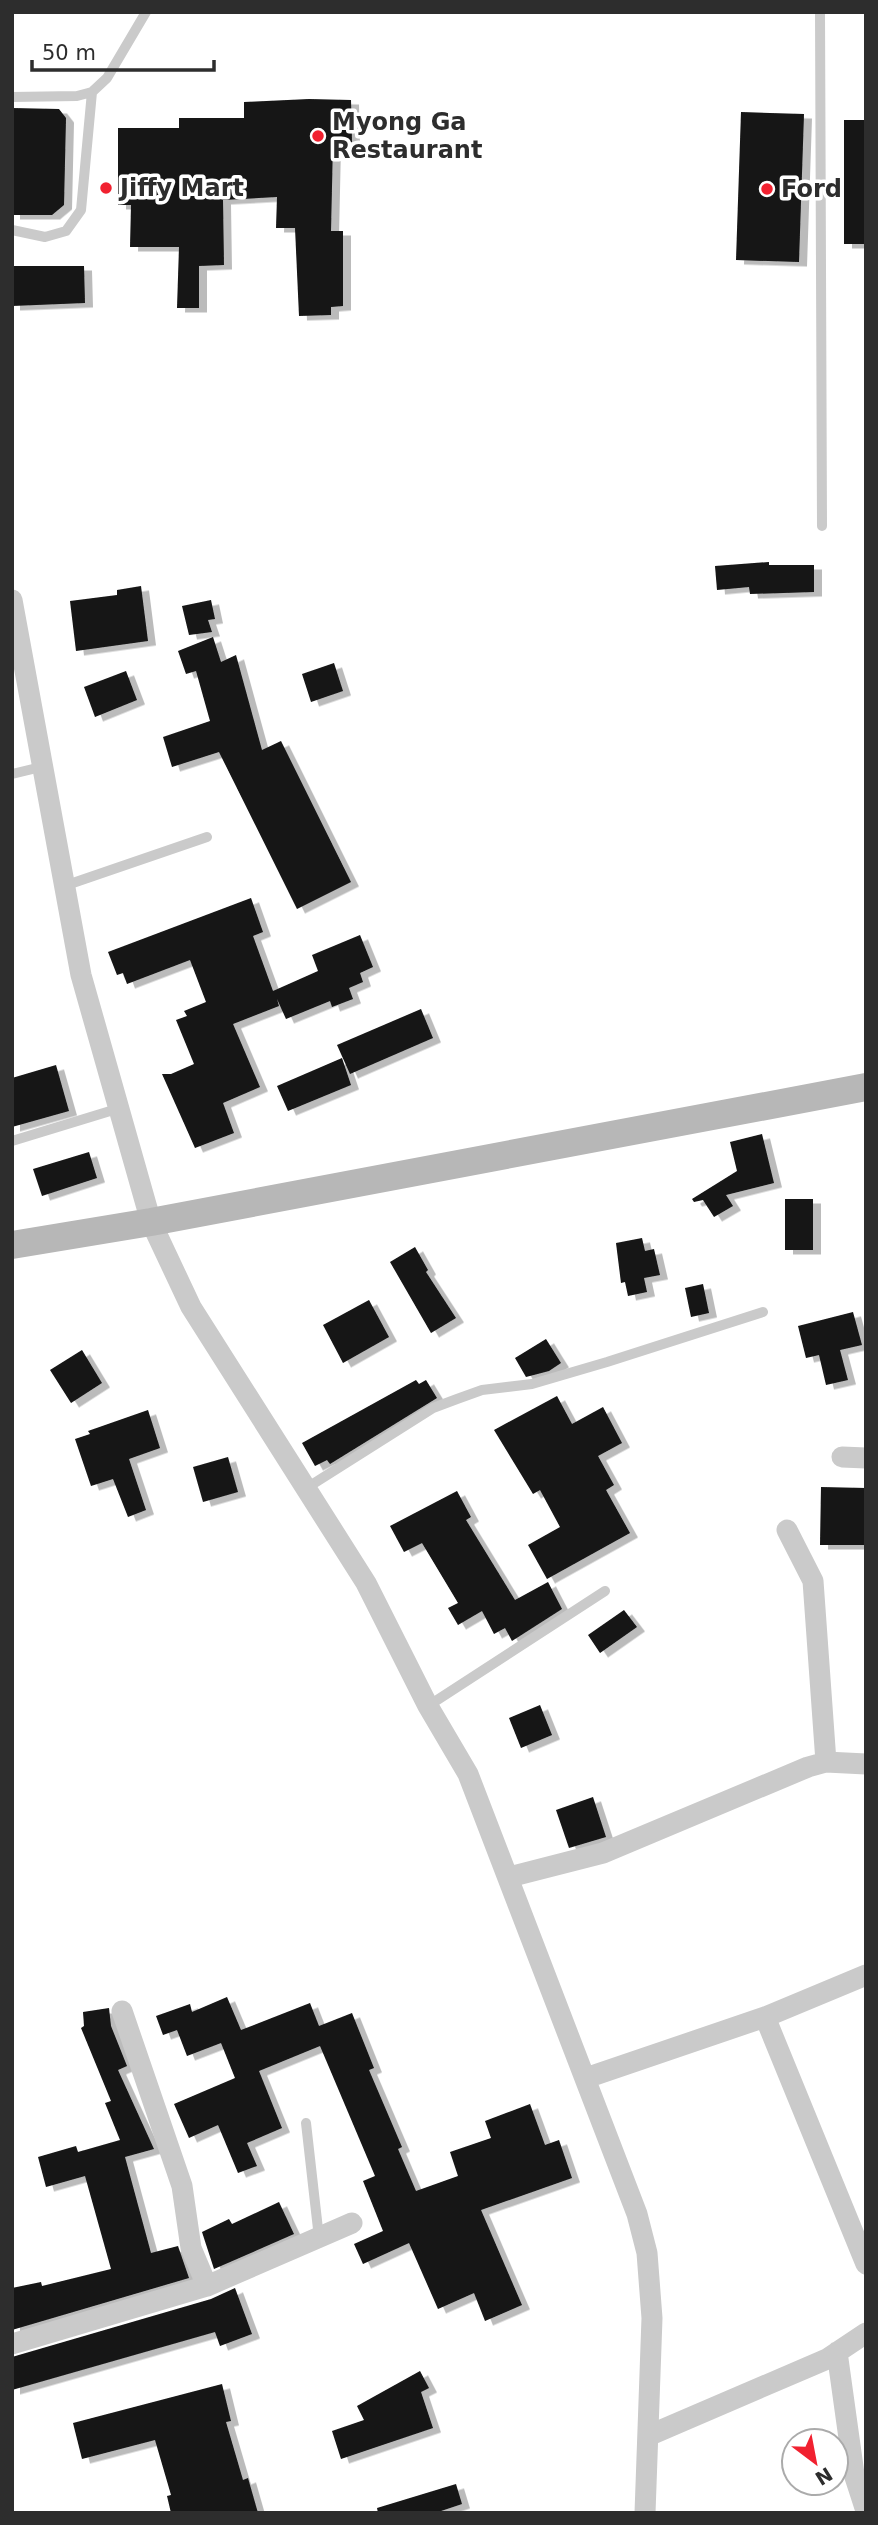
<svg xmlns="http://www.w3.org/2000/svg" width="878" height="2525" font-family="'DejaVu Sans',sans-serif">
  <defs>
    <filter id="shadow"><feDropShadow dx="8" dy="4.5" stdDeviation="0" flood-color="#0004"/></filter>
  </defs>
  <rect width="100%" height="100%" fill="#fff"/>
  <path fill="#141414" filter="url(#shadow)" d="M309,99L351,100L352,142H333L331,231H343V306L331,307V315L299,316L295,228H276L277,197L223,200L224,265L199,266V308H177L179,247H130L131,205H118V128H179V118H244V102Z
    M12,108L59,109L66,118L64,205L52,215H12Z
    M741,112L804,114L799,262L736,260Z
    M844,120H866V244H844Z
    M12,266H84L85,303L12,306Z
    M769,562V565H814V592L750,594L749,587L717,590L715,566Z
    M141,586L148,641L76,651L70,601L117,595V590Z
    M211,600L215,619L208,620L212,632L189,635L182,606Z
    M213,637L221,662L236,655L262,750L281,741L351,882L297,909L219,752L172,767L163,737L210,721L196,671L186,674L178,651Z
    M334,663L343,691L311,702L302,674Z
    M126,671L137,700L95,717L84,687Z
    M251,898L263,932L253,936L273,991L318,971L312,955L360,935L373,967L360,973L363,982L349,988L353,999L332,1007L330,1001L286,1019L277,999L279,1006L233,1024L260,1087L223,1103L234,1133L195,1148L162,1074H171L194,1064L176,1020L187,1016L184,1011L206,1002L190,960L127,984L123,973L117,975L108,952Z
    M421,1009L433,1038L350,1074L337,1045Z
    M342,1058L351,1085L288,1111L277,1086Z
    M56,1065L69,1111L12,1127V1078Z
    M762,1134L774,1183L726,1195L733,1206L714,1217L703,1200L694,1202L692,1199L737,1171L730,1142Z
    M89,1152L97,1178L42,1196L33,1169Z
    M785,1199H813V1250H785Z
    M642,1238L645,1251L654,1249L660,1275L644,1278L647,1292L628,1296L625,1282L621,1283L616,1243Z
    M415,1247L428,1270L426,1272L456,1318L431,1333L390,1262Z
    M703,1284L709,1313L691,1317L685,1288Z
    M369,1300L389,1337L343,1363L323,1325Z
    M853,1312L862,1345L840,1350L848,1380L826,1385L819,1355L806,1358L798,1326Z
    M546,1339L561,1363L549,1371L526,1377L515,1358Z
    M82,1350L102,1383L71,1403L50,1370Z
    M416,1380L419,1384L426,1380L437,1398L330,1464L327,1460L315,1466L302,1443Z
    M557,1396L572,1424L603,1407L622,1443L598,1456L614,1485L606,1490L630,1533L547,1579L528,1545L560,1527L540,1490L533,1494L494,1430Z
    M148,1410L160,1448L129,1459L146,1510L128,1517L113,1479L91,1486L75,1439L90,1434L88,1431Z
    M228,1457L238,1492L203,1502L193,1467Z
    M821,1487L866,1488V1545H820Z
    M457,1491L471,1517L466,1520L515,1600L548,1582L562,1609L512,1641L505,1628L494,1634L482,1611L458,1625L448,1608L458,1603L422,1543L404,1552L390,1526Z
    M624,1610L637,1627L600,1653L588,1635Z
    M540,1705L552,1735L521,1748L509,1718Z
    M593,1797L606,1837L569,1848L556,1810Z
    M227,1997L241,2030L310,2003L319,2026L352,2013L374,2068L369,2070L402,2147L398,2149L416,2191L458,2176L450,2152L491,2138L485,2121L530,2104L545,2145L559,2140L572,2178L481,2210L522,2305L485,2321L474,2293L438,2309L409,2243L363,2264L354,2244L383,2231L363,2181L375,2176L320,2046L259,2071L282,2128L247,2143L257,2166L238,2173L218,2125L189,2138L174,2104L235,2078L221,2043L187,2056L177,2030L163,2035L156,2016L190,2004L192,2012Z
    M109,2008L111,2026L127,2066L118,2070L154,2149L125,2157L151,2253L178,2246L189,2278L12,2330V2288L41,2282L42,2286L111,2269L85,2176L46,2187L38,2157L76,2146L78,2152L120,2140L105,2103L111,2101L81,2028L84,2026L83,2012Z
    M279,2202L294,2234L214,2269L202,2232L229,2219L232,2224Z
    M235,2288L252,2334L220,2346L215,2332L12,2390V2357L211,2299Z
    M420,2371L429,2388L421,2392L433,2428L341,2459L332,2431L364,2420L357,2406Z
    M222,2384L231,2421L226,2422L243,2480L248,2478L258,2513H171L167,2496L171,2495L155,2440L82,2459L73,2423Z
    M456,2484L462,2504L435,2513H378L377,2508Z"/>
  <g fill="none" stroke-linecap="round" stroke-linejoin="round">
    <path stroke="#cacaca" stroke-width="10" d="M820,12L822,526
      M12,97L77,96L92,92L107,78L146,12
      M12,230L45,237L66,231L81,210L92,92
      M12,774L41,767
      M67,885L207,837
      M12,1141L120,1108
      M305,1489L433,1408L457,1399L482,1390L532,1384L607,1362L763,1312
      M428,1706L605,1591
      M306,2123L319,2238"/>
    <path stroke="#cacaca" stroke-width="21" d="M12,600L81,975L151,1222L191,1307L366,1583L428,1706L468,1774L637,2214L647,2253L652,2318L645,2513
      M842,1457L866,1458
      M787,1530L813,1581L826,1762
      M509,1877L603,1853L808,1767L826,1762L866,1764
      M122,2011L182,2186L191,2248L207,2286
      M765,2017L866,2264
      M586,2078L765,2017L866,1975
      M12,2344L207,2286L352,2223
      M837,2352L854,2474L866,2511
      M650,2435L827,2359L866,2333"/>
    <path stroke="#b7b7b7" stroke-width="28" d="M12,1245L151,1222L866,1087"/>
  </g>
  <g fill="#f12130" stroke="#fff" stroke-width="2.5">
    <circle cx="318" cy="136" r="7"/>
    <circle cx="106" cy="188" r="7"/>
    <circle cx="767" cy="189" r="7"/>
  </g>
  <g text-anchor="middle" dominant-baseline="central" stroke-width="7" stroke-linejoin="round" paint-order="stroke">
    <g font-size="24" font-weight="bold" fill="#2d2d2d" stroke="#fff" text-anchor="start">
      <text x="332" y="122">Myong Ga<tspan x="332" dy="28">Restaurant</tspan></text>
      <text x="120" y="188">Jiffy Mart</text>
      <text x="781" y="189">Ford</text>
    </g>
  </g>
  <rect width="878" height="2525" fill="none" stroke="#2d2d2d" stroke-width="28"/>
  <g transform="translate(815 2462) rotate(148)"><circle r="33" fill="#ffffff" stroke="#ababab" stroke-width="2"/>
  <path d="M0-5L12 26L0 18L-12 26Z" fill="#f12130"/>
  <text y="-10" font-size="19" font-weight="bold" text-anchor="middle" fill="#2d2d2d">N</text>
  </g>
  <path d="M32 60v10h182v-10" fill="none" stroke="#2d2d2d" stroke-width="3.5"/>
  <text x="42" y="60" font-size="21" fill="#2d2d2d" stroke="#ffffff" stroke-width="5" paint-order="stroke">50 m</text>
</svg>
